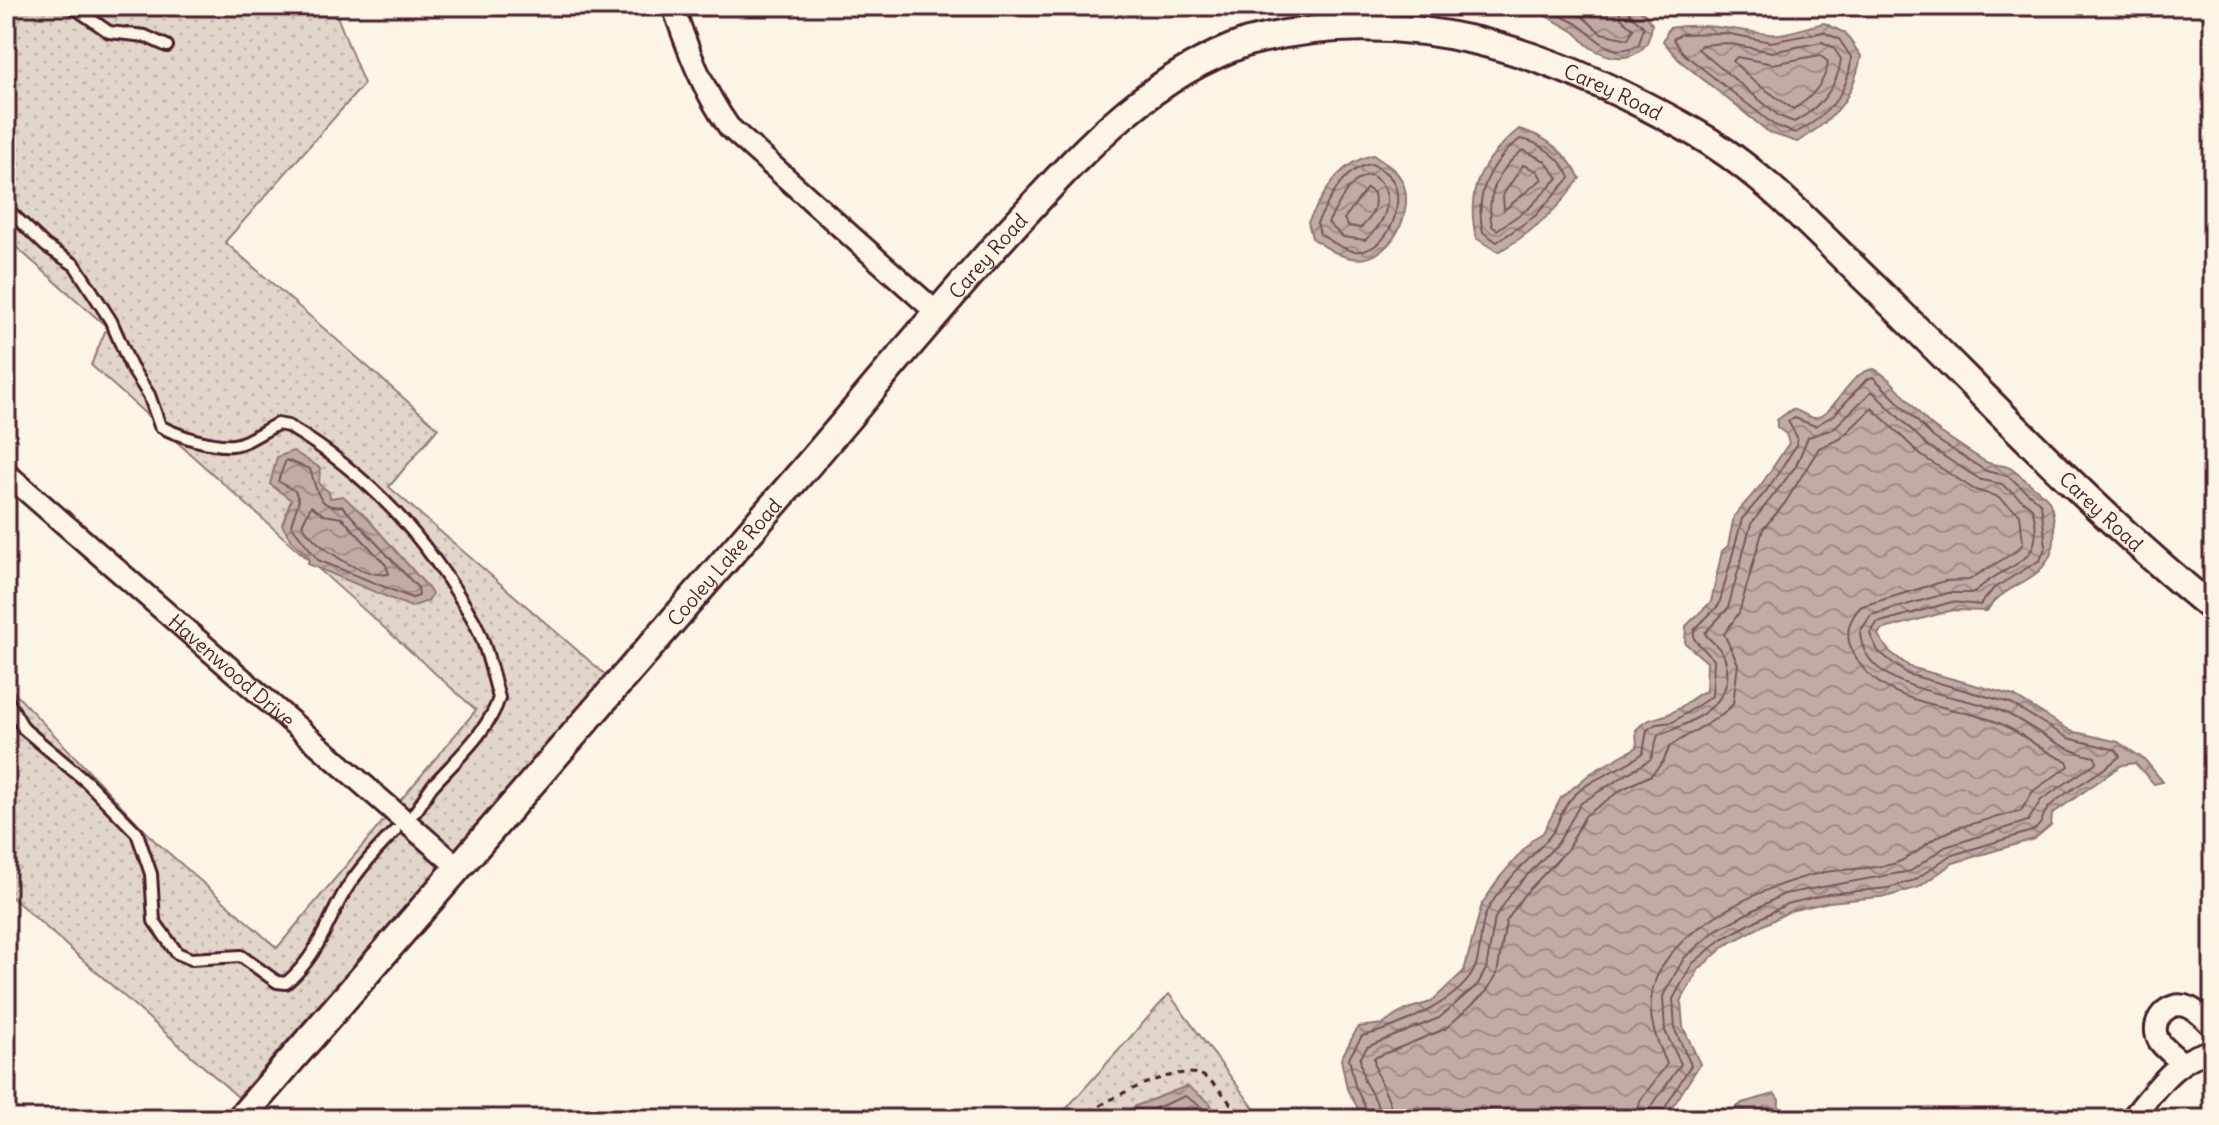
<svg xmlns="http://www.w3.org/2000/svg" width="2219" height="1125" font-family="Delius,sans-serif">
  <defs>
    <pattern id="grass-dots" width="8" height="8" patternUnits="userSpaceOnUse" patternTransform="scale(2)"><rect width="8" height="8" fill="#e2d5ca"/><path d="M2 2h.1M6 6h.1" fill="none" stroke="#c3b6ae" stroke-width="1.8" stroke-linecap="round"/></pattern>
    <pattern id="water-waves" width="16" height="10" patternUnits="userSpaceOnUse" patternTransform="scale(2)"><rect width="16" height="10" fill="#c0aca5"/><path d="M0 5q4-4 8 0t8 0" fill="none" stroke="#9e8b87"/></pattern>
  </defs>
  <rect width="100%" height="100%" fill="#fcf5e5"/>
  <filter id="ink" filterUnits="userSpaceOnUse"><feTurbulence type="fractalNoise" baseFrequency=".0125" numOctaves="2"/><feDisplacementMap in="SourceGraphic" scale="16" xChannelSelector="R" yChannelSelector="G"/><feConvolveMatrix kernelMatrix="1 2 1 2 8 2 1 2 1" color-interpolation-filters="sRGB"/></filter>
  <g filter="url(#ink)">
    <path fill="url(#grass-dots)" stroke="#967a7a" stroke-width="2" d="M6,6H333L364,84L225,242L438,428L389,487L607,676L238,1097L6,892V684L154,840L277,948L476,710L91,365L107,327L6,238Z
      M1169,994L1262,1119H1057Z"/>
    <path fill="url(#water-waves)" stroke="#917474" stroke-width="2" d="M1524,6H1630L1645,14L1652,24C1649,58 1621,65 1593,49C1585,45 1581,37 1574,32C1562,24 1538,12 1524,6Z
      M1824,23L1845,33L1861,56C1852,101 1835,119 1797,142L1770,133L1679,60L1663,41L1669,28C1704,22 1734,30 1769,34C1785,36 1808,26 1824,23Z
      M1519,129C1546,136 1567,154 1580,178C1559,209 1530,234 1498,252L1476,238C1465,189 1481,161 1519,129Z
      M1373,155C1383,162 1395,168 1401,179C1418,210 1389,266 1351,258C1336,255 1324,246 1312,238L1308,222C1325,192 1337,163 1373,155Z
      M1874,369C1901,383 1915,416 1940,432C1955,442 1971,453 1986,462C1994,466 2002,464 2010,468C2012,469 2044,495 2047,498C2055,508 2056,539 2052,551C2042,583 2002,584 1987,611L1953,610L1881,630L1878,635L1889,651L1910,667L2014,696L2071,731L2118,742L2145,760L2163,782L2154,784L2135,763L2122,765L2052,814L2051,825L2034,839L1953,863L1919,887L1889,896L1829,902L1790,911L1726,945L1699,969L1681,1001L1683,1027L1700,1064L1665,1119H1364L1347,1089L1341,1059L1358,1027L1383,1024L1404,1010L1431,1002L1464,971L1482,904L1500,877L1533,839L1543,833L1561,798L1591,773L1637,747L1636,730C1650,715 1657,720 1671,713C1684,707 1692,696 1706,691L1707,662L1685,643L1686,626L1711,602L1722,551L1728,546L1734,516L1761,485L1789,443L1786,434L1777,427V420L1792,409C1800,410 1808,419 1816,418C1836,414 1847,372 1874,369Z
      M293,451L320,468L319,484L329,492L330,498L343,496L367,518L424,583L432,594L428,601L411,607L308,564L309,558L292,541L282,525L291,500L270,484L277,457Z
      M1187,1086L1210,1103L1217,1119H1115L1136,1106Z
      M1775,1094L1779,1100L1778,1119H1722L1742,1103Z"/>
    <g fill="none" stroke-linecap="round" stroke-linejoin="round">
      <path stroke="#79575c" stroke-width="2" d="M1543,6C1554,13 1566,18 1577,24C1598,37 1609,61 1639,44L1644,27L1630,14L1628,6
        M1561,6L1583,17L1601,33L1628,39L1633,29L1621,18L1618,6
        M1823,32L1839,39L1851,57C1850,92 1826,118 1795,133L1774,125L1684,54L1673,39L1681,34L1725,33L1771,42Z
        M1822,42L1833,47L1841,59C1838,87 1819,109 1794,122L1779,116L1698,49L1701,45L1726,43L1772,52Z
        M1820,55L1828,62C1826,82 1810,100 1793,109L1752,80L1733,61L1737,57L1773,64Z
        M1520,139C1539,141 1564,160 1570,178L1535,216L1497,242L1483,232C1474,194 1490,163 1520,139Z
        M1523,150L1545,161L1558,178L1529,208L1497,230L1492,226C1485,196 1499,168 1523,150Z
        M1372,164C1381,169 1391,175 1395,185C1404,211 1385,255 1354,251C1341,249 1330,240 1320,234L1317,223C1329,200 1344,167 1372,164Z
        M1523,165L1537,171L1542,179L1504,210L1503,195Z
        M1371,175C1399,192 1386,223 1365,240L1343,237L1328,223C1337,207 1350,176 1371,175Z
        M1367,188L1374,193C1377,208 1372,219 1360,228L1348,226L1344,219Z
        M286,460L310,469C316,485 316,510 342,506L418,588L419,596L412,598L318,560L291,525L299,500L295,491L278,481Z
        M311,506L324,515L342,518L386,565L389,574C361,578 317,547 302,525Z
        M1130,1119L1185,1096L1203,1108L1208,1119
        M1371,1119L1355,1086L1349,1058L1362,1036C1394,1029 1465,1000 1476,965C1482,948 1479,927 1487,911C1503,881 1529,861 1550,836C1558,827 1560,814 1567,804C1585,778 1620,772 1643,753L1647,730L1656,724L1673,722L1712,696L1714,660L1694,639V630L1719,605L1742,519L1767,490L1796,446L1797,437L1788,421L1795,418L1815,426L1834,415L1866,380L1873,377L1934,438L1986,471L2008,476L2041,504L2046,546L2040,560L1994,588L1980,605L1952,602L1877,623L1870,634L1878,651L1907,674L2010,703L2068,738L2116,750L2120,756C2099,776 2070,787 2049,807C2040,816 2045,824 2032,831L1949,856L1915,880L1888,888L1828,894L1787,904L1722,939L1692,964L1673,999L1675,1030L1691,1065L1658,1119
        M1381,1119L1376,1101L1364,1081L1360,1059L1367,1047L1439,1018L1478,984L1486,969L1495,918L1514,889L1558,843L1581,803L1651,759L1658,735C1691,724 1741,702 1724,656C1720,646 1709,641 1705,633L1728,608L1751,524L1796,466L1808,437L1833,429L1872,391L1929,447L1981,480L2002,484L2032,508C2049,569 2005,560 1974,593H1948L1871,615L1860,632C1863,695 1966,692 2008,714C2037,729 2061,751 2095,757L2097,762L2041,800L2028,821L1945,847L1911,871L1784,894L1716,930L1684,958L1663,996L1665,1031L1681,1064L1651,1107L1648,1119
        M1393,1119C1392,1096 1375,1081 1374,1058L1445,1029L1486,992L1497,974L1506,922L1523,896L1567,850L1585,816L1621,790L1651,775L1663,762L1670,746L1722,715L1733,704L1738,664L1724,634L1739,613L1763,529L1785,503L1819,448L1840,439L1872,408L1922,456L1975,490L1996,496L2020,514L2023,543L2018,550L1969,580L1945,581L1862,606C1851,616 1845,630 1850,645C1871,705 1947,703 1997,722C2022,732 2041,752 2067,761L2069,766L2033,791L2021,811C1995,818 1963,824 1939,836C1922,845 1915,857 1893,864C1870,870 1845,868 1821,873C1764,885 1656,932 1651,1000C1649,1025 1658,1042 1667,1064L1640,1101L1636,1119"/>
      <defs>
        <path id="service" d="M72,6L109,32L145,36L167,46
          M6,208L46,246L75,265L111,321L131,367L149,395L160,426C172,433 182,436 195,440C238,451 239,445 277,424L288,426C370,475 426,537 474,621C486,644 492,673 499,698C490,729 455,761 433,785C426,793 422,804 415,812
          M6,698L24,729L86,781L137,833L151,874L154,921L177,953L191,959L241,956L277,982L286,983C314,960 324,931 340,900C353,875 375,851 395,831"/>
        <g id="minor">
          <path d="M673,6C688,50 702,89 729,127L936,312"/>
          <path id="s1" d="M6,473L459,868"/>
          <path d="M2182,1063C2175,1056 2164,1049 2159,1041C2148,1022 2168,999 2188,1007C2197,1010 2206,1020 2213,1027"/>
          <path d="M2131,1119C2154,1092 2175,1057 2213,1051"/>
        </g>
        <g id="tertiary">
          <path id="s2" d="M240,1119C427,904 613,688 801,473C871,392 938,309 1010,230C1080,154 1147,76 1248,42C1409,0 1552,52 1692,131C1762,170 1816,232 1874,287C1985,395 2092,511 2213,609"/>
        </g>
      </defs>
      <use href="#service" stroke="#4a1f2b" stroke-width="16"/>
      <use href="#minor" stroke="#4a1f2b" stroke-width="26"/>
      <use href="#tertiary" stroke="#4a1f2b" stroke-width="32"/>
      <path stroke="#4a1f2b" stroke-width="3" stroke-dasharray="6 6" stroke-linecap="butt" d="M1080,1119C1101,1102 1180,1060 1205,1077C1220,1087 1231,1105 1242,1119"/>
      <use href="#service" stroke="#fcf5e5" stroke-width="10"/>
      <use href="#minor" stroke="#fcf5e5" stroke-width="20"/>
      <use href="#tertiary" stroke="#fcf5e5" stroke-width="26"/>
    </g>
  </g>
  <g text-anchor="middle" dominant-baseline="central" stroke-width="6" stroke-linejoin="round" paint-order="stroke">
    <g font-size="20" fill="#4a1f2b" stroke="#fcf5e5">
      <text stroke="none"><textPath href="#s2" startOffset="1860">Carey Road</textPath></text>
      <text stroke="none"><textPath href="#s2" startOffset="1142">Carey Road</textPath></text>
      <text stroke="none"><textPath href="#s2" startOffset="2508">Carey Road</textPath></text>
      <text stroke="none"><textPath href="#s2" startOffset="738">Cooley Lake Road</textPath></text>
      <text stroke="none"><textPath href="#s1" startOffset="300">Havenwood Drive</textPath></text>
    </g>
  </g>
  <rect width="2219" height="1125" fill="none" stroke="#fcf5e5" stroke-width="32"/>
  <rect x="16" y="16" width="2187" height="1093" fill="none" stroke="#4a1f2b" stroke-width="3" filter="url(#ink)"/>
</svg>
